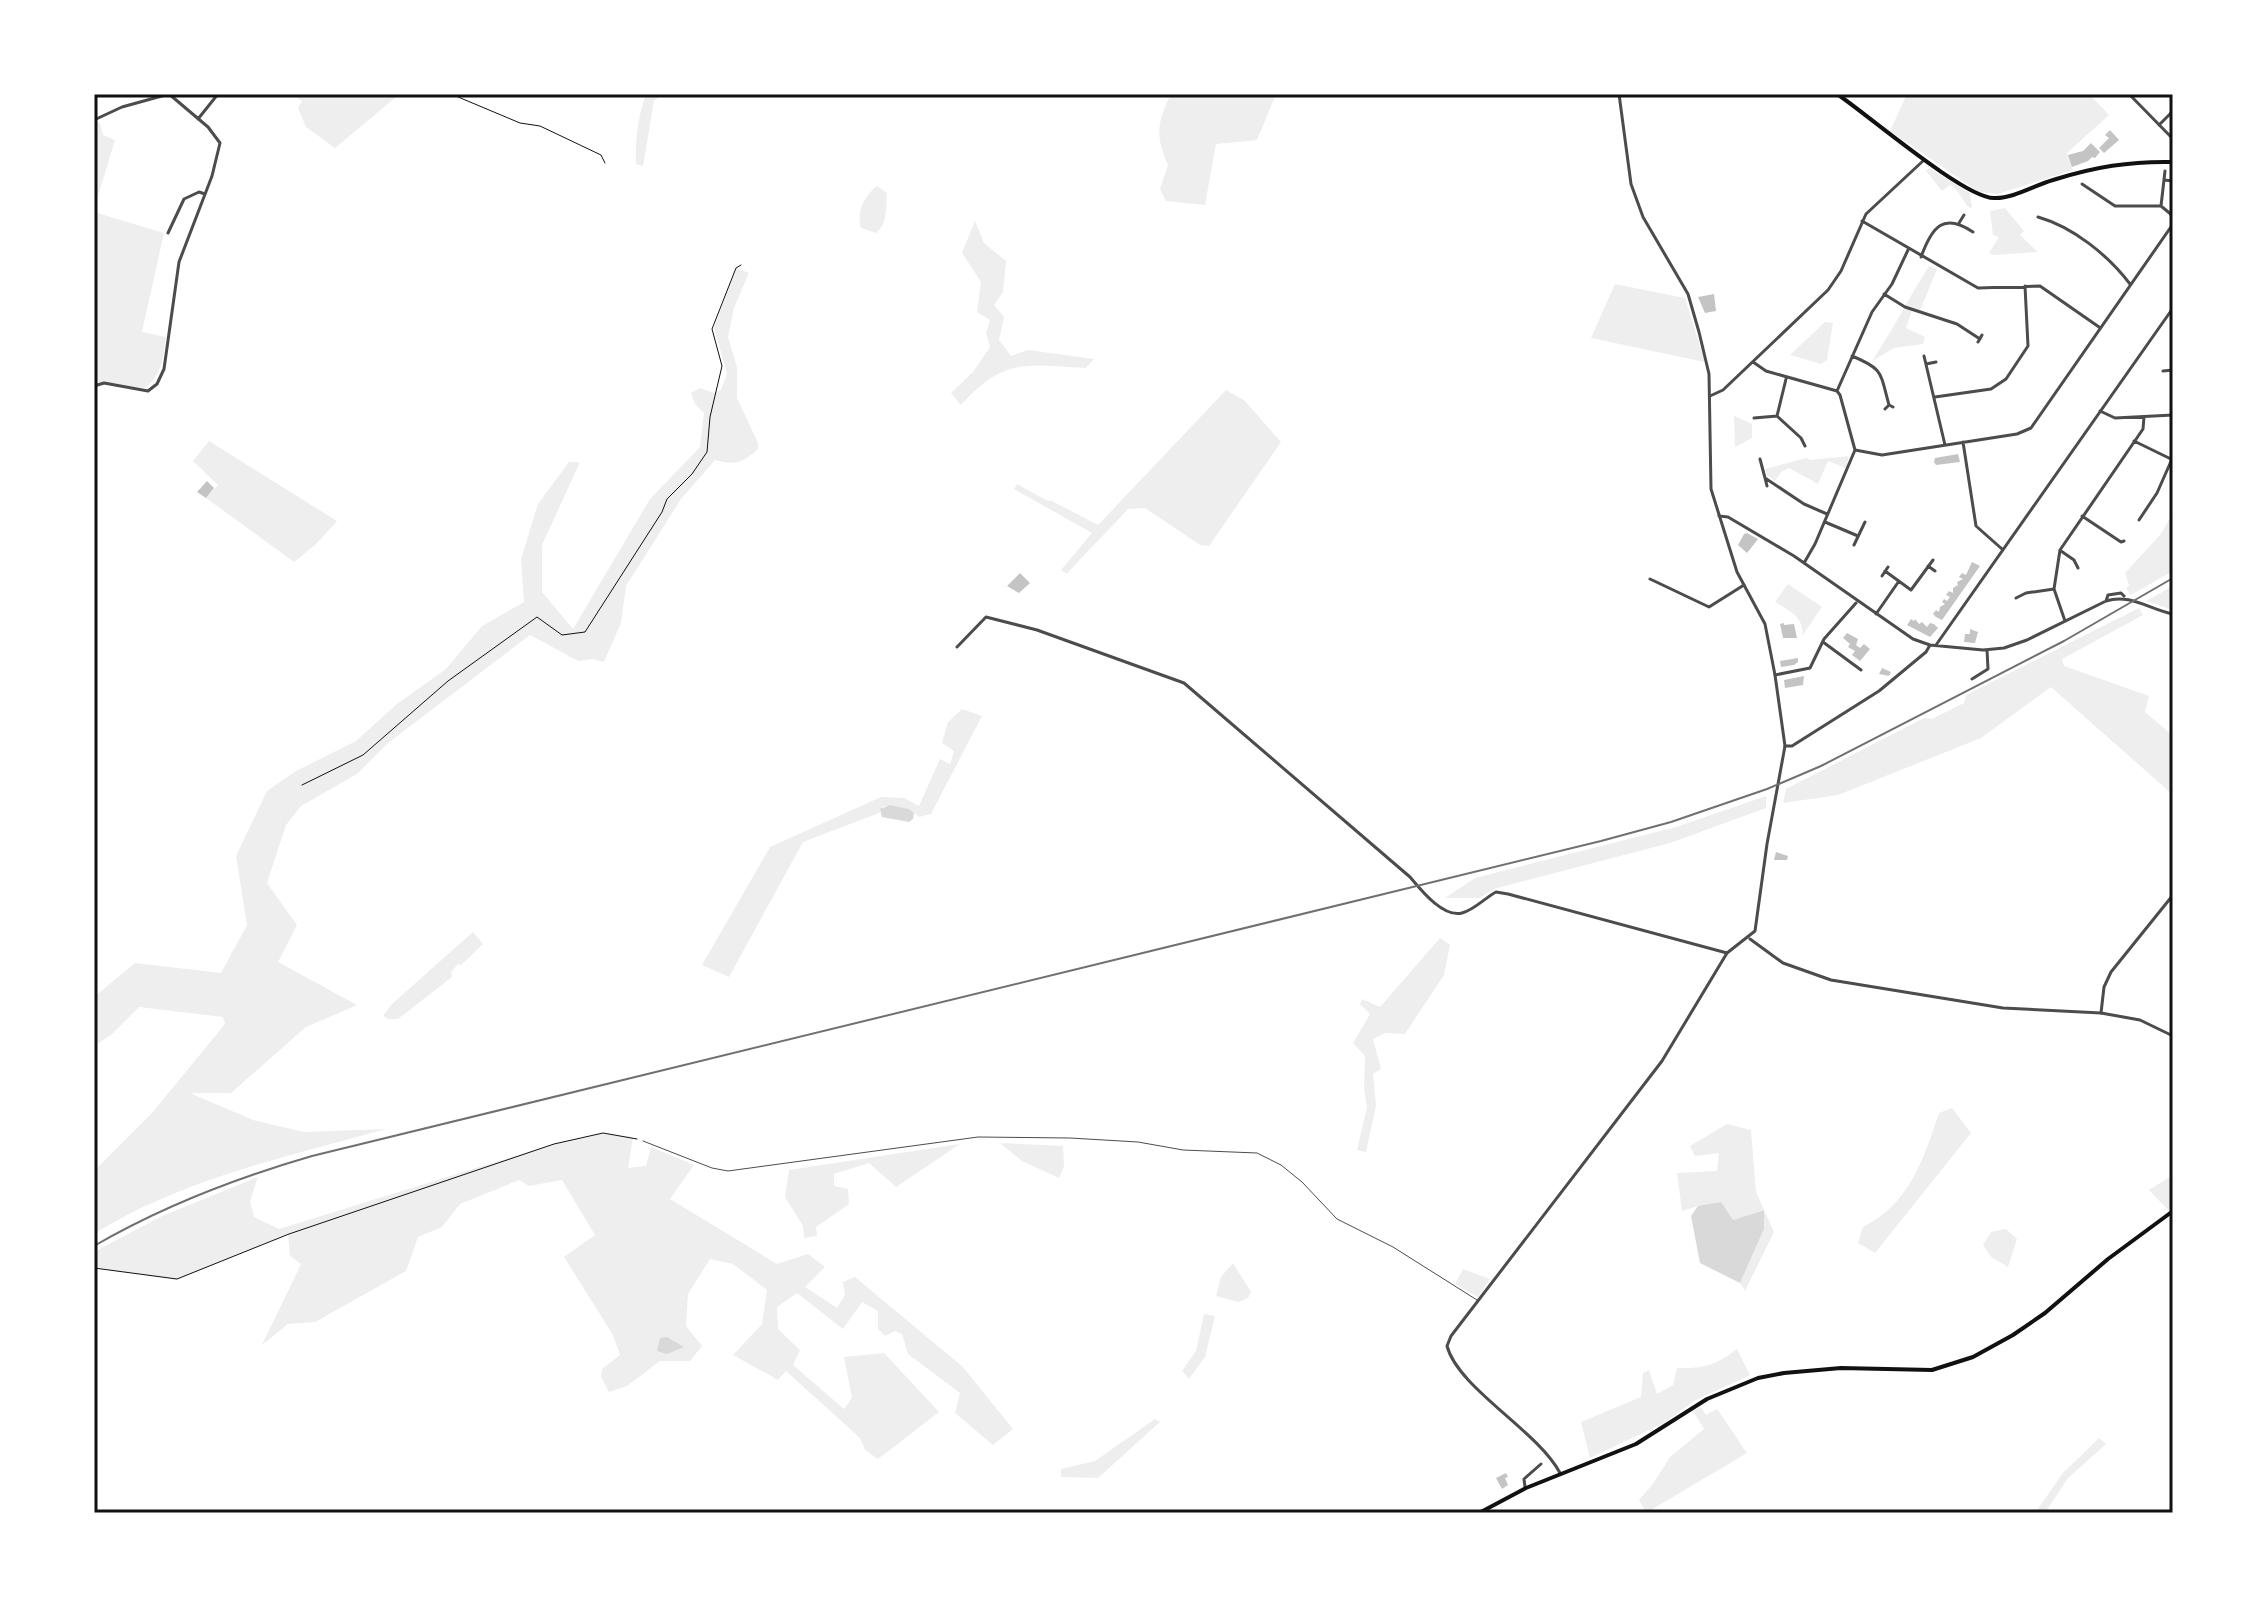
<svg xmlns="http://www.w3.org/2000/svg" width="2267" height="1607" font-family="'Varela Round',sans-serif">
  <rect width="100%" height="100%" fill="#fff"/>
  <path fill="#eee" d="M298,94H392L396,97L335,148L306,127L298,108L302,101L296,97Z
    M646,94H663L654,101L643,166L636,164C635,140 638,116 646,94Z
    M1171,94H1276L1257,140L1216,144L1205,205L1166,201L1160,189L1168,165C1155,136 1157,122 1171,94Z
    M1907,94H2089L2109,115L2067,153L2073,170L1998,194L1979,192L1890,131Z
    M95,122L100,123L103,135L115,140L94,209Z
    M1929,168L1970,193L1972,208L1968,207L1956,189L1950,185L1942,191L1926,171Z
    M877,186L887,193C886,207 888,223 876,233L861,228C856,212 864,196 877,186Z
    M2005,208L2024,231L2020,235L2038,252L1994,255L1989,253L1999,237L1993,235L1990,211Z
    M94,212L164,233L142,332L166,337C163,357 163,374 145,388L94,382Z
    M975,221L984,243L1006,261L1003,292L994,305L1004,317L999,340L1011,356L1028,350L1094,359L1086,368C1026,365 1004,357 961,405L951,393L973,372L990,347L986,333L990,320L977,312L981,282L962,253Z
    M1929,266L1937,269L1919,313L1912,311L1906,328L1925,337L1923,344L1894,348L1872,361C1893,330 1909,297 1929,266Z
    M736,268L749,273L734,308L728,337L737,367V398L758,443V449C741,464 736,465 715,460L681,499L626,586L621,623L604,662L592,659L578,661L530,635L388,743L357,774L301,806L286,825L267,883L297,925L278,962L357,1005L306,1027L231,1093H190L253,1120L304,1132L386,1129C286,1157 182,1179 94,1234V1171L152,1113L225,1024L223,1017L139,1007L111,1035L94,1046V997L135,963L221,973L247,925L236,856L267,791L296,771L356,741L397,704L446,669L482,626L524,602L521,559L538,504L569,462H580L542,545V592L573,629L650,499L700,447L704,413L695,404L691,393L700,388L714,393L721,390L727,373L714,328Z
    M1615,284L1685,298L1705,362L1591,338Z
    M1825,322L1833,323L1827,360L1821,364L1790,355Z
    M1226,390L1244,400L1281,442L1209,546L1200,545L1145,508L1128,509C1108,531 1087,551 1067,574L1061,570L1092,533L1014,489L1017,484L1046,500L1052,501L1098,525Z
    M1734,416L1752,424V438L1735,447Z
    M209,441L337,521L316,544L294,562L206,498L218,485L193,461Z
    M1849,456L1846,468L1828,461L1818,484L1789,468L1781,472L1775,481L1767,475L1765,469L1806,458L1810,460Z
    M2173,513V571L2131,595L2126,588L2129,586L2125,573L2160,535Z
    M1788,584L1822,607L1802,636C1805,617 1788,610 1775,602Z
    M2173,586V610L2146,601Z
    M2139,608L2143,615L2062,659L2064,666L2149,696L2145,712L2173,736V795L2051,687L1981,738L1838,795L1783,803L1786,789L1924,718L1932,719L1964,703L1966,695Z
    M962,709L982,716L931,814L919,817L909,809L883,806L879,813L803,842L729,977L702,965L770,847L881,797L904,798L919,806L940,759L950,764L954,751L942,743L948,722Z
    M1766,796V808L1670,843L1497,888L1479,898H1445L1475,878L1676,827Z
    M473,932L483,944L461,965L458,964L451,972L452,977L398,1019H388L383,1016L392,1004Z
    M1440,938L1450,945L1444,975L1405,1034L1385,1033L1373,1039L1381,1069L1373,1074L1376,1106L1366,1152L1357,1150L1367,1107L1364,1089L1365,1056L1353,1043L1370,1014L1360,1004L1362,999L1380,1007Z
    M1952,1108L1971,1133L1875,1253L1858,1243L1863,1227C1910,1203 1923,1160 1939,1113Z
    M1727,1124L1751,1130L1756,1192L1774,1232L1745,1291L1740,1283L1764,1229L1763,1210L1733,1220L1698,1206L1682,1211L1677,1173L1717,1171L1719,1153L1695,1156L1690,1146Z
    M603,1133L633,1137L628,1168L646,1166L651,1147L694,1165L670,1199L777,1264L808,1254L825,1267L805,1287L837,1308L845,1295L843,1282L855,1277L963,1367L1013,1429L993,1445L955,1413L960,1393L908,1354L902,1334L895,1331L885,1336L878,1329V1311L862,1302L843,1329L797,1293L777,1307L778,1329L800,1350L793,1365L844,1409L852,1398L844,1357L884,1353L939,1412L878,1459L865,1450L860,1438L786,1371L778,1380L733,1355L762,1324L767,1290L733,1264L710,1259L688,1294L686,1326L702,1346L690,1361H660L627,1386L609,1392L601,1377L602,1369L620,1355L613,1335L564,1257L595,1235L562,1180L529,1186L519,1180L460,1204L442,1227L418,1237L406,1271L315,1322L288,1324L262,1345L301,1264L290,1256L288,1234L176,1280L94,1268V1252L160,1217L258,1177L250,1201L254,1217L279,1229L554,1144Z
    M1000,1143L1063,1146L1064,1167L1059,1178L1022,1161Z
    M960,1144L896,1187L869,1163L834,1174V1186L848,1189L849,1204L816,1227L817,1236L804,1238L803,1226L785,1197L789,1170Z
    M2173,1175V1206L2168,1210L2149,1190Z
    M2006,1229L2017,1239L2008,1267L1991,1257L1983,1245L1991,1232Z
    M1233,1263L1251,1292L1248,1298L1238,1302L1216,1296L1221,1277Z
    M1463,1269L1490,1279L1478,1297L1455,1284Z
    M1204,1314L1215,1316L1205,1357L1189,1379L1182,1371L1196,1351Z
    M1737,1349L1750,1375L1694,1401L1664,1423L1590,1458L1581,1422L1641,1397L1643,1373L1649,1370L1657,1394L1673,1385L1677,1368C1702,1369 1717,1365 1737,1349Z
    M1701,1407L1706,1415L1717,1409L1747,1453L1646,1513L1639,1500L1653,1484L1670,1457L1704,1429L1693,1411Z
    M1155,1419L1160,1422L1098,1478L1061,1477V1469L1095,1461Z
    M2099,1438L2106,1444L2068,1478L2045,1513H2035L2063,1473Z"/>
  <path fill="#d9d9d9" d="M890,805L909,809L914,813L913,819L909,822L882,817L880,809Z
    M1721,1202L1733,1220L1764,1210V1229L1740,1283L1700,1263L1691,1216L1698,1206Z
    M667,1337L684,1347L667,1354L657,1351L660,1338Z"/>
  <path fill="#c4c4c4" d="M2110,130L2119,140L2104,153L2099,148L2109,138L2105,135Z
    M2091,143L2100,152L2095,158L2092,157L2088,161L2072,167L2068,155L2083,151Z
    M1714,294L1716,311L1705,313L1698,297Z
    M1958,454L1960,462L1936,465L1934,462L1935,458Z
    M207,481L214,488L206,498L197,492Z
    M1747,533L1758,539L1747,553L1738,545L1744,534Z
    M1972,562L1980,566L1942,620L1936,617L1933,614L1936,610L1939,612L1940,607L1945,604L1942,602L1944,599L1947,601L1950,597L1946,595L1949,591L1953,593V588L1958,585L1957,582L1963,579L1959,577L1962,573L1966,575Z
    M1020,573L1030,583L1019,593L1007,586Z
    M1911,619L1914,621L1915,619L1919,624L1922,622L1927,627L1930,623L1934,624L1938,628L1930,637L1907,625Z
    M1784,623V625L1794,624L1797,638H1783L1780,624Z
    M1970,629L1978,632L1975,643L1964,642L1965,634H1970Z
    M1847,633L1858,639L1856,645L1860,648L1864,644L1870,649L1860,661L1852,655L1855,651L1848,647L1850,644L1843,638Z
    M1798,658V662L1794,665L1781,667L1780,661Z
    M1882,668L1891,672L1889,676L1879,674Z
    M1804,676L1803,685L1785,688L1784,680Z
    M1776,852L1788,856L1787,860H1774Z
    M1506,1473L1508,1477L1505,1478L1508,1485L1502,1489L1496,1478Z"/>
  <g fill="none" stroke-linecap="round" stroke-linejoin="round">
    <path stroke="#111" stroke-width="1" d="M451,94L520,123L540,126L601,155L605,163
      M302,785L363,755L448,681L537,617L562,635L585,632L662,512L667,499L692,474L707,452L710,417L722,366L712,329L736,268L741,265
      M94,1268L177,1279L289,1234L554,1144L603,1133L637,1139"/>
    <path stroke="#4c4c4c" stroke-width="1" d="M643,1141L712,1168L728,1171L978,1137L1070,1138L1138,1142L1183,1150L1257,1153L1281,1165L1302,1182L1337,1219L1393,1247L1477,1300"/>
    <path stroke="#4c4c4c" stroke-width="3" d="M2129,94L2173,139
      M198,119L218,94
      M94,120L122,107L169,94
      M2159,125L2173,111
      M2164,180L2173,181
      M2082,184L2115,206H2161L2173,216
      M2161,206L2165,171
      M2038,217C2073,227 2108,255 2130,284
      M1862,221L1978,288L2040,286L2099,327
      M1959,223L1964,215
      M168,233L184,199L199,192L205,194
      M1921,257C1932,227 1943,212 1973,232
      M1884,294L1905,307L1957,324L1980,339
      M1978,342L1982,335
      M1852,356C1884,369 1880,373 1889,405
      M1924,356L1945,445
      M1753,362L1766,371L1837,391L1840,395L1855,450L1815,544L1804,563
      M1926,364L1936,362
      M2163,371L2173,370
      M1786,379L1777,416L1801,438L1805,446
      M94,386L104,383L148,391L157,384L164,369L179,262L212,176L220,143L208,127L169,94
      M1837,391L1872,312L1892,284L1908,250
      M1710,396L1723,390L1828,290L1841,271L1866,214L1924,160
      M1935,397L1991,389L2006,379L2028,346L2025,286
      M1885,409L1889,405L1893,407
      M2100,411L2115,418L2173,415
      M1754,418L1777,416
      M2134,441L2173,460
      M1963,442L1976,526L2002,549
      M1855,450L1882,455L2017,434L2031,428L2173,224
      M1760,459L1765,478L1804,504L1827,514
      M1765,478L1767,486
      M1719,516L1728,517L1794,556L1913,639L1930,645L1983,650L2004,648L2027,640L2106,601C2130,593 2150,610 2173,614
      M2082,516L2121,542L2124,541
      M2139,520L2157,493L2172,459
      M1825,522L1858,536
      M1854,545L1865,522
      M2061,551L2074,560L2078,568
      M1928,566L1935,571
      M1885,571L1911,590L1933,560
      M1882,576L1888,567
      M1650,579L1709,607L1744,585
      M2016,598L2026,593L2054,589
      M2106,601L2108,595L2121,593L2124,596
      M1876,614L1899,581
      M2065,621L2054,589L2060,550L2143,429L2144,417
      M1823,642L1861,670
      M1936,645L2173,308
      M957,647L986,617L1037,630L1184,683L1410,877C1421,890 1443,918 1462,913C1474,910 1485,898 1496,892L1508,894L1727,953
      M1775,675L1810,668L1824,639L1856,603
      M1972,679L1988,669L1987,650
      M1785,746H1792L1879,691L1926,652L1930,645
      M2101,1013L2104,987L2111,972L2173,895
      M1525,1487L1524,1479L1541,1464"/>
    <path stroke="#4c4c4c" stroke-width="3" d="M1750,939L1783,963L1831,980L2003,1008L2101,1013L2140,1020L2173,1036
      M1560,1473C1538,1431 1458,1388 1447,1346L1451,1336L1662,1061L1727,953L1755,931L1767,844L1785,746L1775,675L1765,624L1737,572L1711,489L1709,374L1699,332L1688,294L1643,217L1631,184L1619,94"/>
    <path stroke="#111" stroke-width="4" d="M1837,94C1867,114 1964,198 1994,198C2013,199 2035,185 2053,180C2094,167 2130,161 2173,162"/>
    <path stroke="#111" stroke-width="4" d="M1479,1513L1526,1488L1636,1444L1707,1399L1758,1378L1784,1373L1841,1368L1932,1370L1973,1357L2013,1335L2045,1313L2108,1259L2173,1211"/>
    <path stroke="#707070" stroke-width="2" d="M94,1246C163,1206 236,1178 312,1156L1601,841L1671,822L1767,789L1821,766L2064,641L2173,578"/>
  </g>
  <rect width="2267" height="1607" fill="none" stroke="#ffffff" stroke-width="192"/>
  <rect x="96" y="96" width="2075" height="1415" fill="none" stroke="#111" stroke-width="3"/>
</svg>
